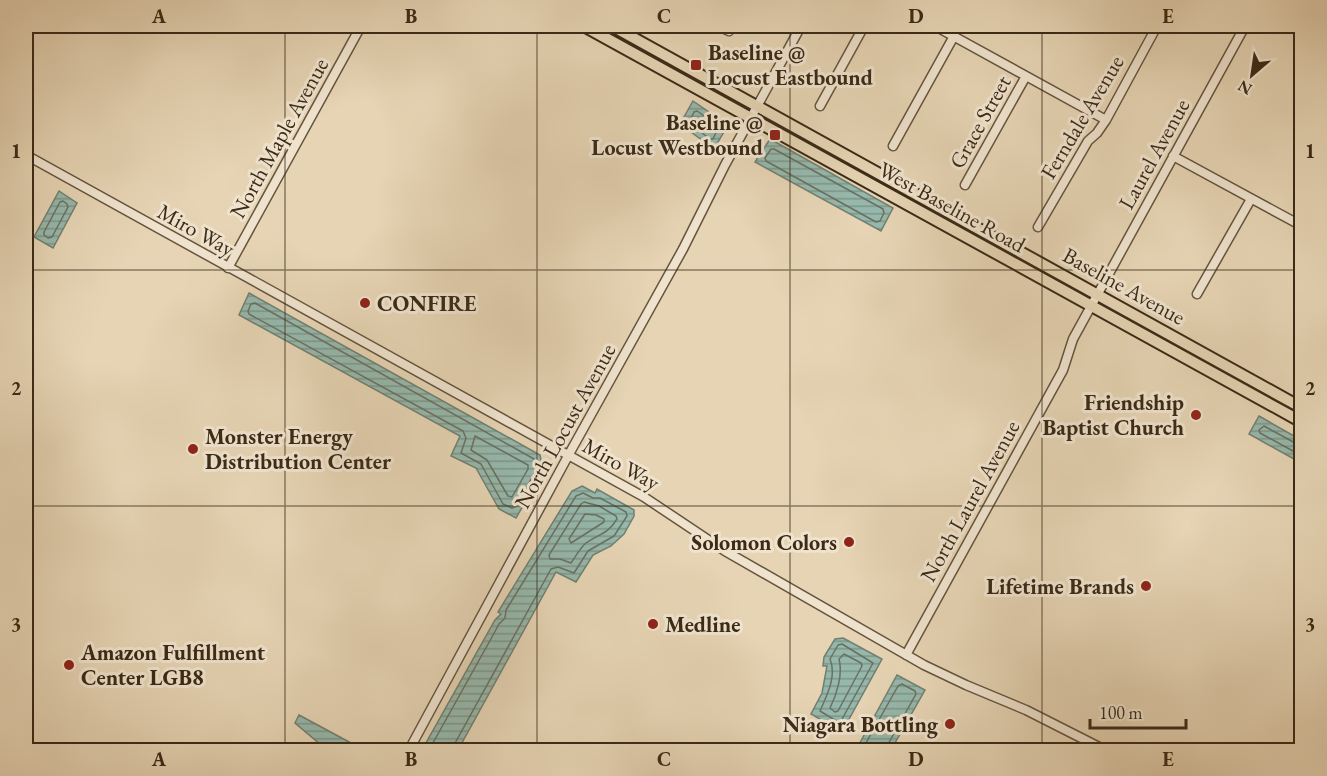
<svg xmlns="http://www.w3.org/2000/svg" width="1327" height="776" font-family="'EB Garamond',serif">
  <defs>
    <pattern id="water-rules" width="6" height="5" patternUnits="userSpaceOnUse" patternTransform="scale(1.5)"><rect width="6" height="5" fill="#96b8ac"/><path d="M0 2.5h6" fill="none" stroke="#7b968b"/></pattern>
  </defs>
  <rect width="100%" height="100%" fill="#e6d4b4"/>
  <filter id="stains"><feTurbulence type="fractalNoise" baseFrequency=".00333" numOctaves="4"/><feColorMatrix values="0 0 0 0 .2 0 0 0 0 .09 0 0 0 0 .02 0 0 0 .5 -.17"/></filter>
  <radialGradient id="worn" r=".72"><stop offset=".6" stop-color="#630" stop-opacity="0"/><stop offset="1" stop-color="#630" stop-opacity=".3"/></radialGradient>
  <path fill="url(#water-rules)" stroke="#717f70" stroke-width="1.5" d="M693,101L728,125L714,149L680,124Z
    M770,139L893,208L881,231L755,162Z
    M59,191L77,203L53,248L34,237Z
    M249,293L540,455L543,471L516,518L499,509L476,468L451,456L460,436L239,315Z
    M1259,416L1301,440V463L1249,434Z
    M582,486L595,493L597,489L634,510V516L624,534L611,546L593,555L576,582L556,572L458,750H422L495,620L501,614L498,612L572,491Z
    M843,638L882,659L842,732L811,714L822,693L827,666H823L824,657L835,639Z
    M897,675L925,690L891,750H856Z
    M299,715L364,750H327L295,723Z"/>
  <g fill="none" stroke-linecap="round" stroke-linejoin="round">
    <path stroke="#687161" stroke-width="1.5" d="M697,111L719,126L713,139H710L689,123L694,112Z
      M771,149H774L883,209L884,213L880,221L876,222L766,161L765,158Z
      M63,201L67,204L68,207L52,237L48,238L44,235V232L60,202Z
      M255,303L534,459L536,471L515,507L512,508L503,504L481,464L461,453L466,438L463,431L249,314L248,311L251,304Z
      M475,436L528,465V469L512,497L508,496L487,460L471,450Z
      M1302,445L1297,444L1264,426L1259,430L1260,433L1302,456
      M584,502L599,506L616,516L617,519C608,534 599,534 586,543C580,548 576,556 571,563L560,559H550L549,555L581,504Z
      M585,514L596,515L604,519V522L571,543L569,539Z
      M842,644L873,663L841,721L838,722L820,711C827,695 837,676 830,659L838,645Z
      M844,654L861,663L862,666L838,711L835,712L830,708C837,694 843,674 839,659Z
      M429,750L492,637L499,624L505,618L506,610L576,496L583,493L593,498H600L626,512L627,516L614,536L588,551L574,573L558,567L551,569L454,745L453,750
      M862,750L898,686L902,684L915,691L916,694L887,746L886,750"/>
    <defs>
      <path id="minor" d="M718,26L729,31
        M935,26L1106,120
        M820,106L864,26
        M893,146L954,36
        M26,155L644,497L725,551L924,665L966,685L1026,710L1105,750
        M1173,156L1302,226
        M965,185L1026,76
        M1038,227L1088,141L1097,133L1106,120L1157,26
        M228,268L361,26
        M1302,288V290
        M1197,294L1251,199
        M906,655L1063,370L1073,339L1245,26
        M409,750L568,456L683,249L725,165L801,26"/>
      <path id="major" d="M584,26L1302,422
        M612,26L1302,408"/>
    </defs>
    <use href="#minor" stroke="#65543e" stroke-width="11"/>
    <use href="#major" stroke="#3a2a16" stroke-width="14"/>
    <use href="#minor" stroke="#efe3ce" stroke-width="8"/>
    <use href="#major" stroke="#e6d4b4" stroke-width="10"/>
  </g>
  <path fill="none" stroke="#3a2a16" stroke-width="1.5" stroke-opacity="0.55" d="M285,26V750M537,26V750M790,26V750M1042,26V750M26,270H1302M26,506H1302"/>
  <g fill="#8f2418" stroke="#efe3ce" stroke-width="2">
    <rect x="690" y="59" width="12" height="12" rx="3"/>
    <rect x="769" y="129" width="12" height="12" rx="3"/>
    <circle cx="365" cy="303" r="6"/>
    <circle cx="1196" cy="415" r="6"/>
    <circle cx="193" cy="449" r="6"/>
    <circle cx="849" cy="542" r="6"/>
    <circle cx="1146" cy="586" r="6"/>
    <circle cx="653" cy="624" r="6"/>
    <circle cx="69" cy="665" r="6"/>
    <circle cx="950" cy="724" r="6"/>
  </g>
  <g text-anchor="middle" dominant-baseline="central" stroke-width="6" stroke-linejoin="round" paint-order="stroke">
    <g font-size="22" font-weight="bold" fill="#3a2a16" stroke="#efe3ce" text-anchor="start">
      <text x="708" y="52">Baseline @<tspan x="708" dy="25">Locust Eastbound</tspan></text>
      <text x="763" y="122" text-anchor="end">Baseline @<tspan x="763" dy="25">Locust Westbound</tspan></text>
      <text x="377" y="303">CONFIRE</text>
      <text x="1184" y="402" text-anchor="end">Friendship<tspan x="1184" dy="25">Baptist Church</tspan></text>
      <text x="205" y="436">Monster Energy<tspan x="205" dy="25">Distribution Center</tspan></text>
      <text x="837" y="542" text-anchor="end">Solomon Colors</text>
      <text x="1134" y="586" text-anchor="end">Lifetime Brands</text>
      <text x="665" y="624">Medline</text>
      <text x="81" y="652">Amazon Fulfillment<tspan x="81" dy="25">Center LGB8</tspan></text>
      <text x="938" y="724" text-anchor="end">Niagara Bottling</text>
    </g>
    <g font-size="22" fill="#3a2a16" stroke="#efe3ce">
      <text transform="translate(1082 117) rotate(-59)">Ferndale Avenue</text>
      <text transform="translate(980 122) rotate(-61)">Grace Street</text>
      <text transform="translate(279 138) rotate(-61)">North Maple Avenue</text>
      <text transform="translate(1154 154) rotate(-61)">Laurel Avenue</text>
      <text transform="translate(952 207) rotate(29)">West Baseline Road</text>
      <text transform="translate(196 230) rotate(29)">Miro Way</text>
      <text transform="translate(1124 286) rotate(29)">Baseline Avenue</text>
      <text transform="translate(565 426) rotate(-61)">North Locust Avenue</text>
      <text transform="translate(621 464) rotate(29)">Miro Way</text>
      <text transform="translate(970 501) rotate(-61)">North Laurel Avenue</text>
    </g>
  </g>
  <rect width="1327" height="776" fill="none" stroke="#e6d4b4" stroke-width="66"/>
  <g transform="translate(1252 75) rotate(209)" stroke="#efe3ce" stroke-width="4.5" paint-order="stroke">
  <path d="M0-4.5L10 22L0 15L-10 22Z" fill="#3a2a16"/>
  <text y="-9" font-size="16" font-weight="bold" text-anchor="middle" fill="#3a2a16">N</text>
  </g>
  <path d="M1090 719v9h96v-9" fill="none" stroke="#3a2a16" stroke-width="3"/>
  <text x="1099" y="719" font-size="18" fill="#3a2a16" stroke="#efe3ce" stroke-width="4.5" paint-order="stroke">100 m</text>
  <rect x="33" y="33" width="1261" height="710" fill="none" stroke="#3a2a16" stroke-width="2"/>
  <g font-size="20" text-anchor="middle" font-weight="bold" fill="#3a2a16">
    <text x="159" y="23">A</text>
    <text x="411" y="23">B</text>
    <text x="664" y="23">C</text>
    <text x="916" y="23">D</text>
    <text x="1168" y="23">E</text>
    <text x="16" y="158">1</text>
    <text x="1310" y="158">1</text>
    <text x="16" y="395">2</text>
    <text x="1310" y="395">2</text>
    <text x="16" y="631">3</text>
    <text x="1310" y="631">3</text>
    <text x="159" y="766">A</text>
    <text x="411" y="766">B</text>
    <text x="664" y="766">C</text>
    <text x="916" y="766">D</text>
    <text x="1168" y="766">E</text>
  </g>
  <rect width="100%" height="100%" filter="url(#stains)"/>
  <rect width="100%" height="100%" fill="url(#worn)"/>
</svg>
